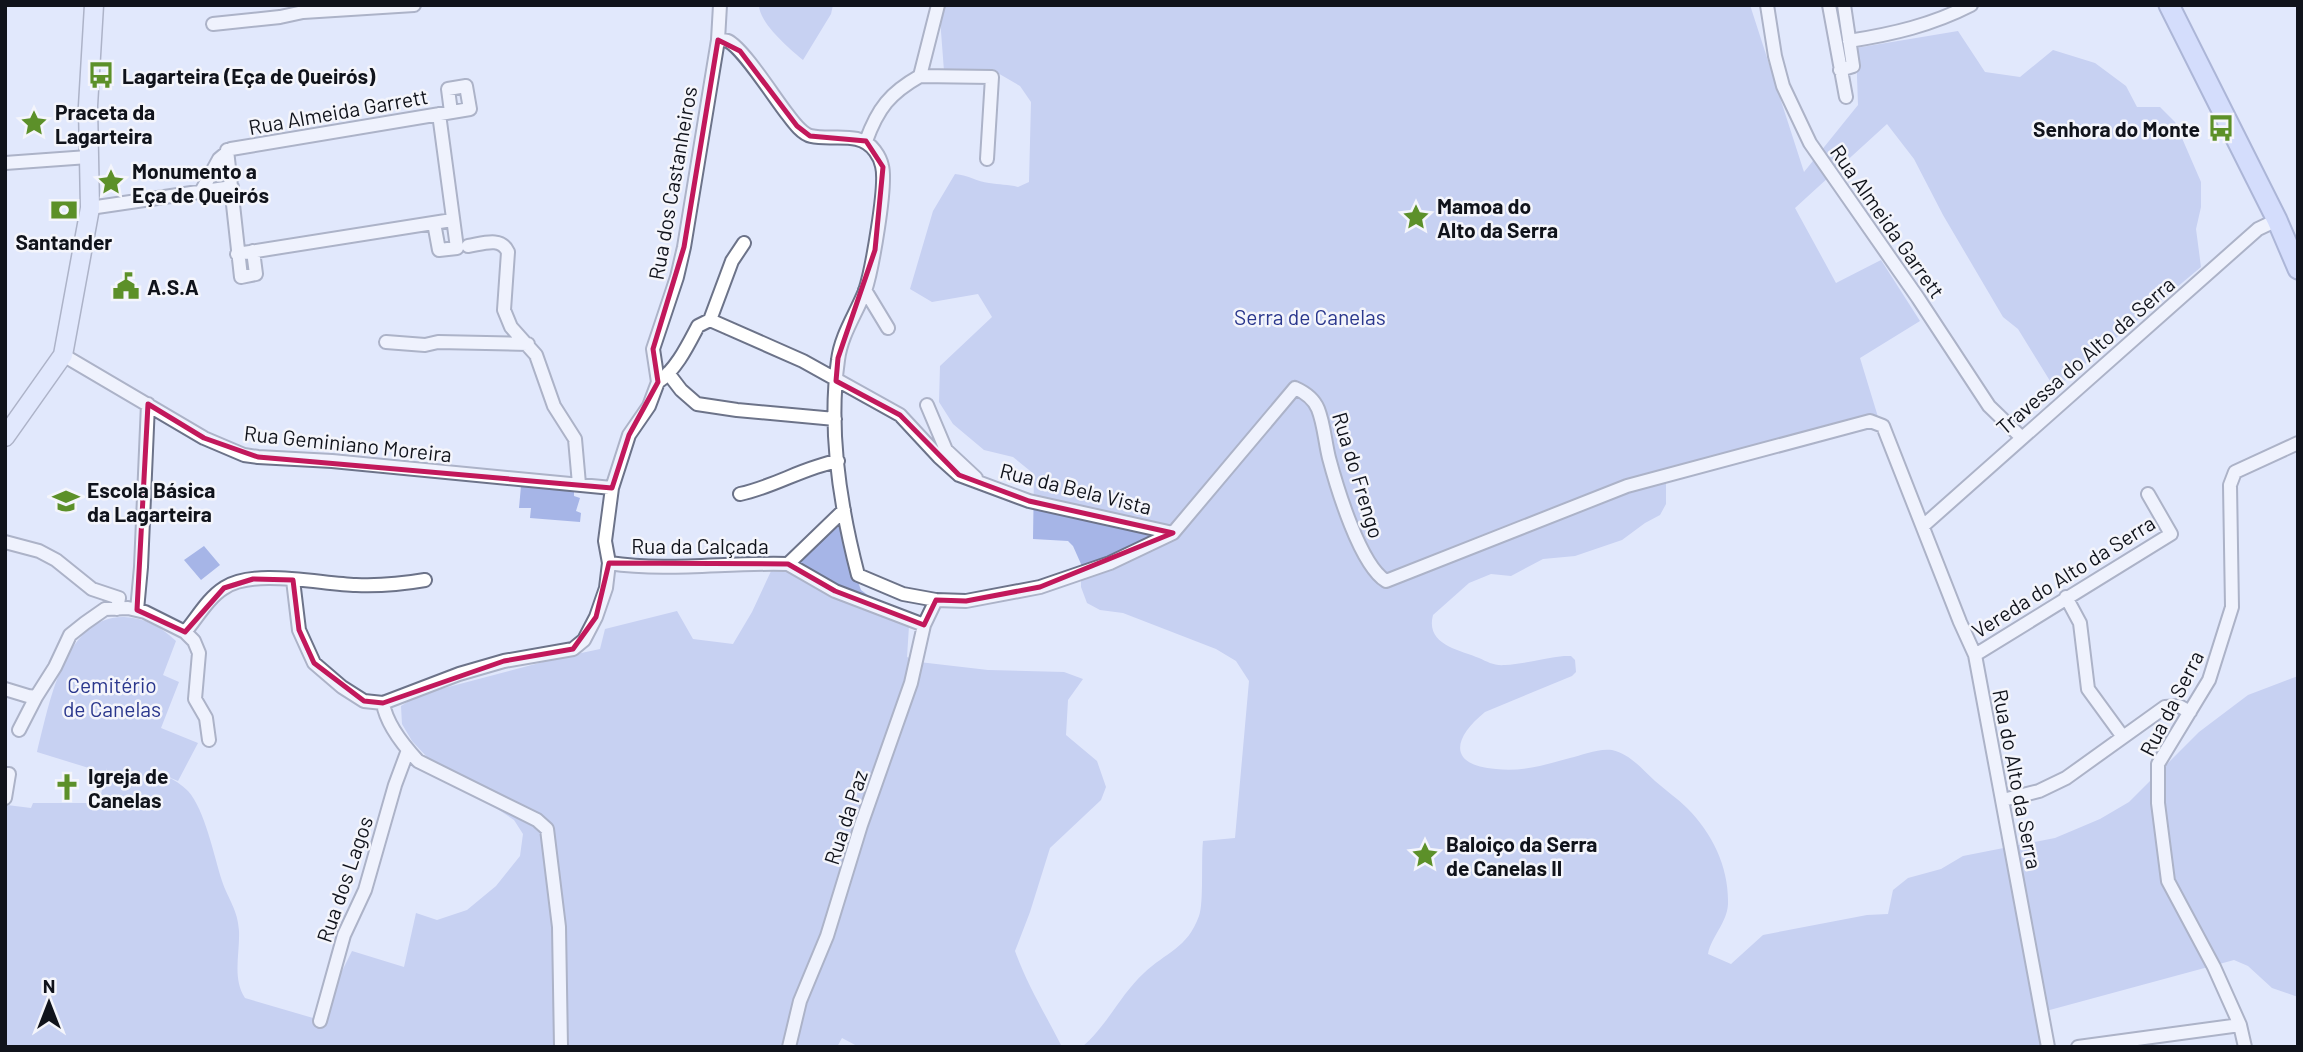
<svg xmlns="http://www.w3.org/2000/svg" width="2303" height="1052" font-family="Barlow,sans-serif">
  <rect width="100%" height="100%" fill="#e1e8fc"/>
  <path fill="#a6b5e7" d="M759,5H833L831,14L803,60C790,49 759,23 759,5Z
    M939,5H1750L1804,172L1858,105L1856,48L1958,31L1985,72L2020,77L2053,50L2095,63L2126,86L2137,107H2160L2175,122L2201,182V207L2196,229L2201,267L2055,389L2018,329L2003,317L1943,215L1914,159L1887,124L1795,208L1836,283L1881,260L1920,321L1860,358L1882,430L1871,427L1666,483V504L1660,515L1645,523L1622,540L1575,556L1543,559L1511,576L1491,574L1469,583L1433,615C1425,645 1460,650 1479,658C1488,662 1494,666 1505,665C1524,664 1545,658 1564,656H1571L1575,660L1576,672L1572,676L1485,712C1454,737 1446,765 1496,769C1522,772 1545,765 1570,758C1582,755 1599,748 1612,750C1630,754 1642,769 1655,781C1665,790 1677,798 1687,808C1713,834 1729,868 1728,904C1727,923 1711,937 1708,954L1731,964L1763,935L1867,915L1888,914L1893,890L1908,878L1941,869L1963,856L2055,838L2100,819L2129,802L2199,732L2248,695L2298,676V997L2272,988L2248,966L2234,960L2035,1014L2041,1047H1082C1107,1026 1120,995 1144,973C1166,952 1187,949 1199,916C1204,904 1201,859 1203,841L1235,838L1249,681L1236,661L1216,649L1123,613L1100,610L1087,603L1081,587V564L1073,546L1068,541L1033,539L1034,474L1013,457L984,450L953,424L939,402L940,366L992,317L978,294L932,302L910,289L933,211L955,174C969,175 977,182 989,183C999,185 1008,184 1018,187L1029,182L1031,102L1020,86L996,72L944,71Z
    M521,486L574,491V496L580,498L576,511L581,513L580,522L530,518L531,508H519Z
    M841,526L846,550L861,590L909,626L907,657L919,662L988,670L1064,672L1083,679L1068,700L1066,735L1097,761L1106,787L1101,800L1050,848L1030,912L1015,951C1027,985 1046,1015 1062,1047H859L842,1038L837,1047H5V812L7,805L31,808L33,803H99L107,768L105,773L37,752C49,707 63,616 124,617C146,618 161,627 176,641L163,675L179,682L161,728L198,743L178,781L111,753C133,762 172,774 188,791C205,810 214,856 222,881C228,899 238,910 239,931C240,954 232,978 245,998L313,1018L329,997L352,951L404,967L416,913L437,920L467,910L496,886L520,856L523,834L514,820L440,771L412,741L402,724L401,706L418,695L558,658L600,649L605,629L677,611L693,639L733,644L752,612L772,569L816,534Z
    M204,546L220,565L201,580L184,560Z"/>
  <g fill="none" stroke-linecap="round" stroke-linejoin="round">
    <defs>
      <path id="street" d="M1767,5L1775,56L1783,86L1810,143L1918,298L1989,406L2021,437
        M1829,5L1846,97
        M213,24L280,17L303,12L414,5
        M718,40C720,40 726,40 728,41C744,49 775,99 788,115C794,123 802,134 811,136C833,141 860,130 875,151C878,155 881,161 882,166C887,185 872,270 865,291C856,314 841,335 838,360C828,430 840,506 858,575L903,594L936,600L966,601L1040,587L1110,563L1173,533L1295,388C1304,392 1314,399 1318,409C1324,424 1325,442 1329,458C1337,488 1360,565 1386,581L1627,486L1870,421L1883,426L1960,622L1975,655L2048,1047
        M1849,41C1893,34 1932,25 1971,5
        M1840,70L1853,66L1844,5
        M920,76L992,77L987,159
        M866,141C878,108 890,93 920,76L938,5
        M227,150L241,277L256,274L253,251
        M5,163L88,157
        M202,190L219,159L231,149L470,109L466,86L448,89L451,112
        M90,208L232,187
        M434,223L439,250L457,248L439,114
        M468,246C482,244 501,236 508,252L504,310L511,327L536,355L554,406L575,439L579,484
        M237,254L452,220
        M865,290L888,328
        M710,320L732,261L744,243
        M386,342L425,345L438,342L528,344
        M63,355L204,438L244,455L258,457L332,461L612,488
        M668,373L681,390L697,404L737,410L835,419
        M658,382C676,370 688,345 698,326L710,320L803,361L900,415L939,457L959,475L1029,501L1173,533
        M927,405L946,450L976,478
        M740,494C774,487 804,467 838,461
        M1923,526L2258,229L2277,220
        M5,542L39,551L56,560L92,589L119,598L117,609
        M609,563C668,572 728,562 788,564L844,510
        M788,564L835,591L924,625
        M293,580L299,630L314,663L342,687L364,701L383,703L459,674L504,661L573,649L584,640L596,617L606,588L609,563L605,541L612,488L629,435L649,406L658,382L653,349L677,277L684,247L718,40L720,5
        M2066,597L2080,623L2088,689L2123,737
        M137,610L141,567L148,404
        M185,632C197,618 208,598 224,588C254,568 320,584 356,585C380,586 402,584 425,580
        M1975,655L2171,534L2148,494
        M5,689L28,696L36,697L55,667L70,635L85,623L105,609L128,608L145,612L185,632L194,641L199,653L195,699L206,718L209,740
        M383,703C386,723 404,746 418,761L537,820L547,829L559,927L561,1047
        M19,730L36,697
        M5,774H9L5,798
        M2003,800L2039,791L2066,778L2165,707L2179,706L2190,712
        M320,1021L344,935L365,890L395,785L408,750
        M789,1047L800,1001L827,936L861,825L911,683L924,625L936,600
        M2078,1047L2240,1025
        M2245,1047L2240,1025L2214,967L2168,881L2158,803V764L2209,680L2232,607L2230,485L2235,472L2298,443"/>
      <path id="secondary" d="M5,437L63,355L90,208L88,106L94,5"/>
      <path id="primary" d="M2169,5L2277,220L2298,269"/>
    </defs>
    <use href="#street" stroke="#6c7389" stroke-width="16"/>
    <use href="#secondary" stroke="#6c7389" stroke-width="21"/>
    <use href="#primary" stroke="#6b7aac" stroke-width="23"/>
    <use href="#street" stroke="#fff" stroke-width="12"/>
    <use href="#secondary" stroke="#e1e8fe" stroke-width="18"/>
    <use href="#primary" stroke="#c4d0fc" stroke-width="19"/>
  </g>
  <path d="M0 0H2303V1052H0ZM718,40L740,51L797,126L810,136L866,141L883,167L875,250L838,358L836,381L900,415L959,475L1029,501L1173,533L1040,587L966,601L936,600L924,625L835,591L788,564L609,563L596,617L573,649L504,661L383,703L364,701L314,663L299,630L293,580L253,579L224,588L185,632L137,610L148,404L204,438L258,457L612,488L629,435L658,382L653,349L684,247Z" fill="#e1e8fc" fill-opacity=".55" fill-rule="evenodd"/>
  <path fill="none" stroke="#c2185b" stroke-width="5" stroke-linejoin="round" d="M718,40L740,51L797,126L810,136L866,141L883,167L875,250L838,358L836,381L900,415L959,475L1029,501L1173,533L1040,587L966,601L936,600L924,625L835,591L788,564L609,563L596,617L573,649L504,661L383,703L364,701L314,663L299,630L293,580L253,579L224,588L185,632L137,610L148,404L204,438L258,457L612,488L629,435L658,382L653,349L684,247Z"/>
  <defs>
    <symbol id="bus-bare" viewBox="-9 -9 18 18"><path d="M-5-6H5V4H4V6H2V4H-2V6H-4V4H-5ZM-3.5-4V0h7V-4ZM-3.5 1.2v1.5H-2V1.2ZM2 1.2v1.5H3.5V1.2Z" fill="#5c9029" stroke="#f4f5fb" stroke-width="2.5" paint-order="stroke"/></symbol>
    <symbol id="sight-bare" viewBox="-9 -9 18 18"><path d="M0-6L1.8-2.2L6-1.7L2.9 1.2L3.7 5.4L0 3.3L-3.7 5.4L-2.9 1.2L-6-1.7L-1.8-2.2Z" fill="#5c9029" stroke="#f4f5fb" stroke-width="2.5" paint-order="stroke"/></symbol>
    <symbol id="bank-bare" viewBox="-9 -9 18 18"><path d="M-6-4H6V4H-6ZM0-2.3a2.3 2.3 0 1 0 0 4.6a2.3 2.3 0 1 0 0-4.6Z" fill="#5c9029" stroke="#f4f5fb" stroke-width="2.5" paint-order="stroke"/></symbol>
    <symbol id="civic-bare" viewBox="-9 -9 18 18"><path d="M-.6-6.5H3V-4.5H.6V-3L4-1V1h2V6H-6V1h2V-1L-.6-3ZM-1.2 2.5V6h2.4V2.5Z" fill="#5c9029" stroke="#f4f5fb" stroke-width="2.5" paint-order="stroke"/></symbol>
    <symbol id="school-bare" viewBox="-9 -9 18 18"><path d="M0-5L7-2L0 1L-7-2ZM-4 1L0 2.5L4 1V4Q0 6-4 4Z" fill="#5c9029" stroke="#f4f5fb" stroke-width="2.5" paint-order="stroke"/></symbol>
    <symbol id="church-bare" viewBox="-9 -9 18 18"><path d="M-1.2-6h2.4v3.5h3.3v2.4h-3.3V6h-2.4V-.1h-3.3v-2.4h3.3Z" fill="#5c9029" stroke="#f4f5fb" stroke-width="2.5" paint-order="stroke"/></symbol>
  </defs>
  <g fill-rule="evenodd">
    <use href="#bus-bare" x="82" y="56" width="38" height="38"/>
    <use href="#sight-bare" x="15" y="104" width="38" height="38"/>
    <use href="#bus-bare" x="2202" y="109" width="38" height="38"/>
    <use href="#sight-bare" x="92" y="163" width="38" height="38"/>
    <use href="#bank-bare" x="45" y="191" width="38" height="38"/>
    <use href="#sight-bare" x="1397" y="198" width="38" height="38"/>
    <use href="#civic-bare" x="107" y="267" width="38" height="38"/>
    <use href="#school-bare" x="47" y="482" width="38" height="38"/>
    <use href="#church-bare" x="48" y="768" width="38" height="38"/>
    <use href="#sight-bare" x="1406" y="836" width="38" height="38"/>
  </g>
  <g text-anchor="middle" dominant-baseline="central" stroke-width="5" stroke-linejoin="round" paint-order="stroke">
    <g font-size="21" font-weight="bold" fill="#10131b" stroke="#f4f5fb" text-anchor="start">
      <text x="122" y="75">Lagarteira (Eça de Queirós)</text>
      <text x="55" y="111">Praceta da<tspan x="55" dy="24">Lagarteira</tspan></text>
      <text x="2200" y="128" text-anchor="end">Senhora do Monte</text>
      <text x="132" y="170">Monumento a<tspan x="132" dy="24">Eça de Queirós</tspan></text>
      <text x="1437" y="205">Mamoa do<tspan x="1437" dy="24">Alto da Serra</tspan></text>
      <text x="64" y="241" text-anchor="middle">Santander</text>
      <text x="147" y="286">A.S.A</text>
      <text x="87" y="489">Escola Básica<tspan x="87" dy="24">da Lagarteira</tspan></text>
      <text x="88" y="775">Igreja de<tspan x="88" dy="24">Canelas</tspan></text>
      <text x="1446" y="843">Baloiço da Serra<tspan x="1446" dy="24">de Canelas II</tspan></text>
    </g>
    <g font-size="21" fill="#10131b" stroke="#f4f5fb">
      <text transform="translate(338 111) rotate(-10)">Rua Almeida Garrett</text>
      <text transform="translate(672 183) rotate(-80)">Rua dos Castanheiros</text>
      <text transform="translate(1888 221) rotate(55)">Rua Almeida Garrett</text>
      <text transform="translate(2085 355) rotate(-41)">Travessa do Alto da Serra</text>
      <text transform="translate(348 443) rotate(6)">Rua Geminiano Moreira</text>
      <text transform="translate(1359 475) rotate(73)">Rua do Frengo</text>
      <text transform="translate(1076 488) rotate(14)">Rua da Bela Vista</text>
      <text x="700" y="545">Rua da Calçada</text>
      <text transform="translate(2063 576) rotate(-32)">Vereda do Alto da Serra</text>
      <text transform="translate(2171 703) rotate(-63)">Rua da Serra</text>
      <text transform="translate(2018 779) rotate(79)">Rua do Alto da Serra</text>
      <text transform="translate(845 817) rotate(-72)">Rua da Paz</text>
      <text transform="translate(344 879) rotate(-71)">Rua dos Lagos</text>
    </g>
    <g font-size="21" fill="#2a378d" stroke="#f4f5fb">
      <text x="1310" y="316">Serra de Canelas</text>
      <text x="112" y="684">Cemitério<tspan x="112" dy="24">de Canelas</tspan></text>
    </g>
  </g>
  <rect width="2303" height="1052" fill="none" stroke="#10131b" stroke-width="14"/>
  <g transform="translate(49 1003)" stroke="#f4f5fb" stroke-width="5" paint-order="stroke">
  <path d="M0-5L12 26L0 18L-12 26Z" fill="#10131b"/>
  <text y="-10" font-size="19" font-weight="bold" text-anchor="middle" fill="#10131b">N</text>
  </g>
</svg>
